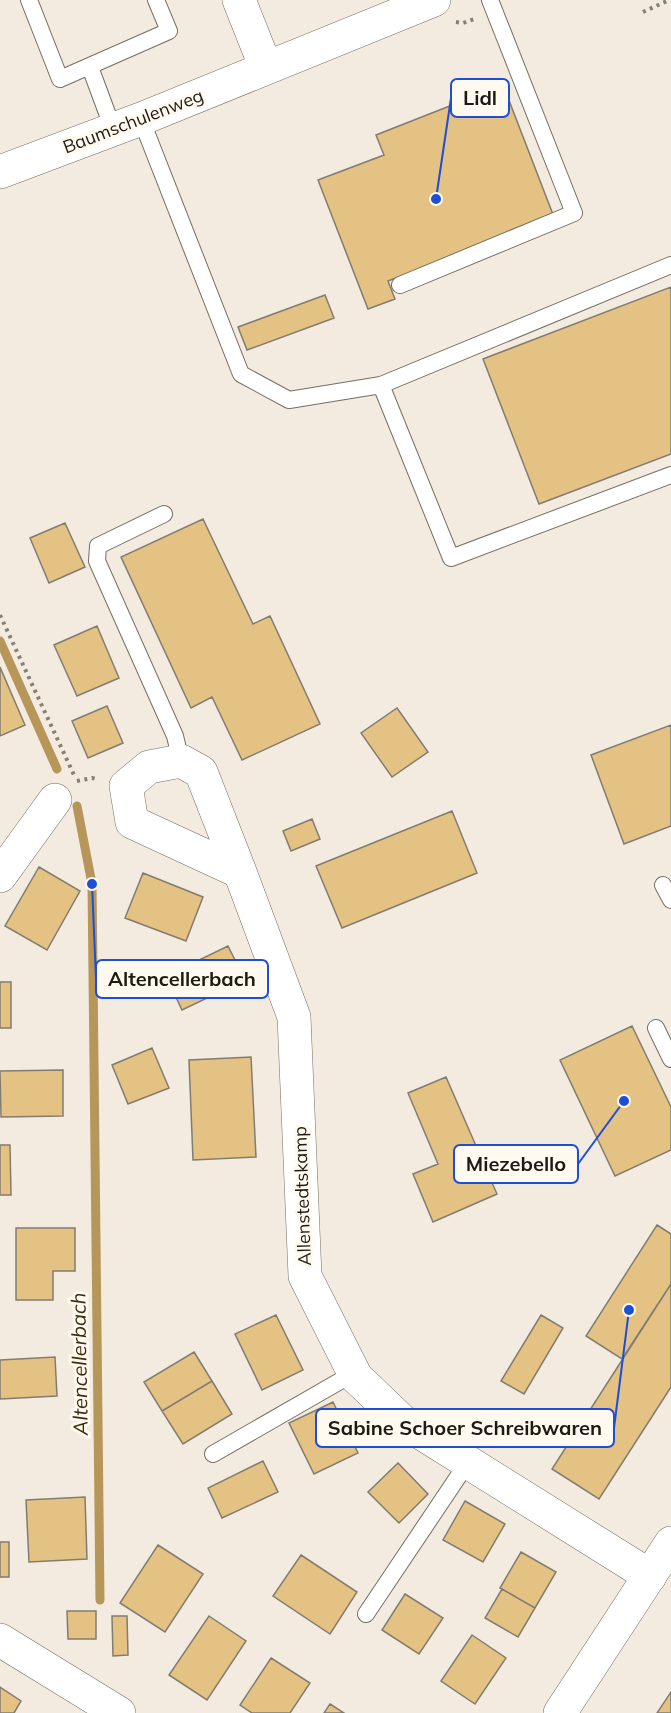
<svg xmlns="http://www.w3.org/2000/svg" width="671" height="1713" font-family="Mulish,sans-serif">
  <rect width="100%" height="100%" fill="#f3ebdf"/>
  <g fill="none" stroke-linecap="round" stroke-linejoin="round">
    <path stroke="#b79659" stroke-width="9" d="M0,641L57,769
      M77,806L92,884L100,1600"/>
  </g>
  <path fill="#e4c284" stroke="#827c70" stroke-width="1.5" d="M503,85L554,217L388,281L395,299L368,309L318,180L384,155L376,135Z
    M671,287V454L539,504L483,359Z
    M325,295L334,318L247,350L238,327Z
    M203,519L253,624L270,616L320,724L242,760L212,697L191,708L121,557Z
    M65,523L85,567L49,583L30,538Z
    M97,626L119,678L77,696L54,645Z
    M0,667L25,725L0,736Z
    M107,706L123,743L88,758L72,721Z
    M397,708L428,752L392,777L361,733Z
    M671,725V826L624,844L591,755Z
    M452,811L477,873L342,928L316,866Z
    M312,819L320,839L291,851L283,831Z
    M39,867L80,891L47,950L5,926Z
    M143,873L203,897L186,941L125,918Z
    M228,946L245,980L182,1010L166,976Z
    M0,982H11V1028H0Z
    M632,1026L671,1107V1150L615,1176L560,1060Z
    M152,1048L169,1088L128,1104L112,1065Z
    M251,1057L256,1157L193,1160L189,1060Z
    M63,1070V1116L1,1117L0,1071Z
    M446,1077L497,1194L433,1222L413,1174L438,1164L408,1093Z
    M0,1145H10L11,1195H0Z
    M657,1225L671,1234V1284L622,1359L586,1336Z
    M16,1228H75V1271H53V1300H16Z
    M671,1284V1387L599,1499L552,1469Z
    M276,1315L303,1370L262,1390L235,1334Z
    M541,1315L563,1328L524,1394L501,1381Z
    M194,1352L212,1381L162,1411L144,1382Z
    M55,1357L57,1396L0,1399V1360Z
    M212,1381L232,1414L183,1444L162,1411Z
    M333,1402L358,1453L314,1474L289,1423Z
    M263,1461L278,1492L222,1518L208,1488Z
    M398,1463L428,1494L399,1523L368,1492Z
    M85,1497L87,1559L29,1562L26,1500Z
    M465,1501L505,1524L483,1562L443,1540Z
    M0,1542H9V1577H0Z
    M158,1545L203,1574L165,1632L120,1603Z
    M521,1552L556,1572L535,1608L500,1588Z
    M301,1555L357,1592L330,1634L273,1596Z
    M502,1589L535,1608L518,1637L485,1618Z
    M405,1594L443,1618L419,1654L382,1630Z
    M67,1611H96V1639H68Z
    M112,1616H127L128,1655L113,1656Z
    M209,1616L246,1641L207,1700L169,1675Z
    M472,1635L506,1658L475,1704L441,1681Z
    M271,1658L310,1683L290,1713H252L240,1705Z
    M0,1687L21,1701L14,1713H0Z
    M671,1692V1713H657Z
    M330,1704L344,1713H324Z"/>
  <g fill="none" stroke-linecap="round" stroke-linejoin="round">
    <defs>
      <path id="lane" d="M29,0L60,79L169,31L156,0
        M90,67L113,129
        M141,119L241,374L289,400L381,385L671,265
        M400,285L574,213L490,0
        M381,385L451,558L671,475
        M164,514L98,546L97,561L175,736L181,761
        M663,885L671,900
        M656,1028L671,1059
        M213,1454L354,1373
        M366,1614L468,1462"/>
      <path id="street" d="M239,0L266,68
        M0,172L141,119L434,0
        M240,872L132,822L126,786L149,767L181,761L201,772L240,872L294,1017L305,1276L356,1377L402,1421L650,1576
        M0,876L55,800
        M0,1640L119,1713"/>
      <path id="secondary" d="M560,1713L671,1543"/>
    </defs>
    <use href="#lane" stroke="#746e63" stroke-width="18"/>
    <use href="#street" stroke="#746e63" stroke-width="34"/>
    <use href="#secondary" stroke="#746e63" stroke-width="34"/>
    <path stroke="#857f77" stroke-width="4" stroke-dasharray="3 4.5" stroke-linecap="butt" d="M643,12L669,0
      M456,22L463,23L474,19
      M0,615L74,775
      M77,781L92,778L96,779"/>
    <use href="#lane" stroke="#fff" stroke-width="16"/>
    <use href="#street" stroke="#fff" stroke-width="33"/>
    <use href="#secondary" stroke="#fff" stroke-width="33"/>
  </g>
  <g text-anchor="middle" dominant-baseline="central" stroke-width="6" stroke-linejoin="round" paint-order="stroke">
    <g font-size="18" fill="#1d1a16" stroke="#fff9ef">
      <text transform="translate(133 121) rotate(-21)">Baumschulenweg</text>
      <text transform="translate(302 1196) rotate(-92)">Allenstedtskamp</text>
    </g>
    <g font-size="20" font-style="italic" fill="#3c2d11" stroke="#fff9ef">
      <text transform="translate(79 1364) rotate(-91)">Altencellerbach</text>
    </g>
  </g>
  <path fill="none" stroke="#1d4ed8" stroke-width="2" d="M436 199L451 98M92 884L96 979M624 1101L578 1164M629 1310L614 1428"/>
  <g fill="#1d4ed8" stroke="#fff9ef" stroke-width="2">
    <circle cx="436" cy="199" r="6"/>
    <circle cx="92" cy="884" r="6"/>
    <circle cx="624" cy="1101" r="6"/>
    <circle cx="629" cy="1310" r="6"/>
  </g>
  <g fill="#fff9ef" stroke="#1d4ed8" stroke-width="2">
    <rect x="451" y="79" width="58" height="38" rx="6"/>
    <rect x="96" y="960" width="172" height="38" rx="6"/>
    <rect x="454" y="1145" width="124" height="38" rx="6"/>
    <rect x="316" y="1409" width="298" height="38" rx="6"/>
  </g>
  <g font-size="20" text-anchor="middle" font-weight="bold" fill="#1d1a16">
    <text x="480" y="105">Lidl</text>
    <text x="182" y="986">Altencellerbach</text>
    <text x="516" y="1171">Miezebello</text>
    <text x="465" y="1435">Sabine Schoer Schreibwaren</text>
  </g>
</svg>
